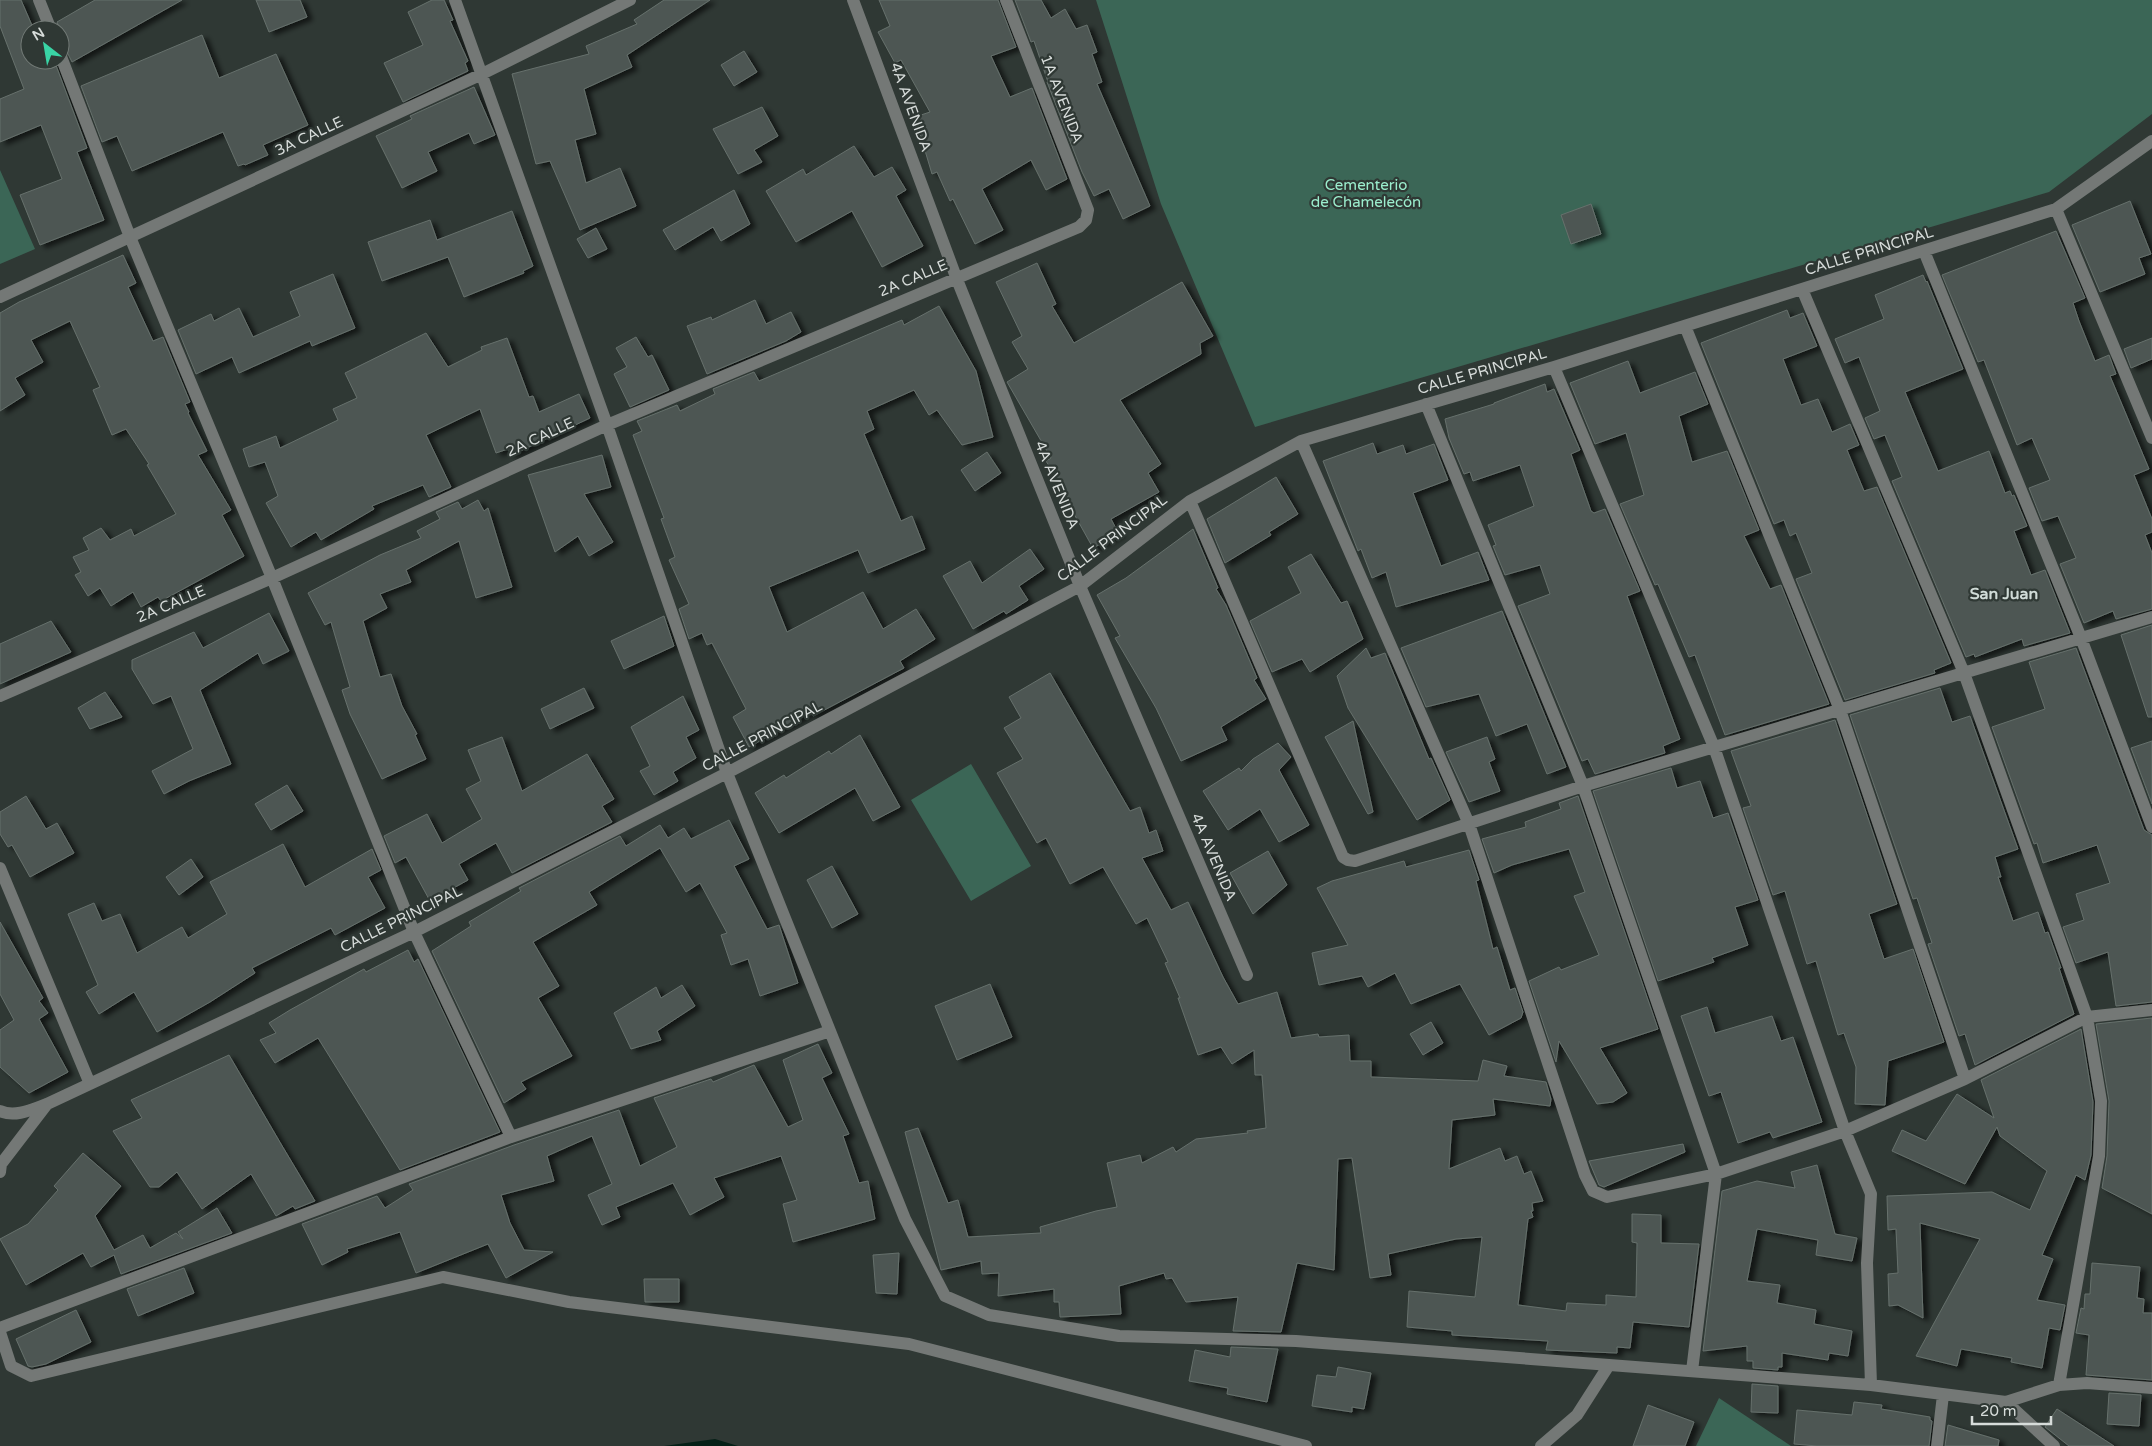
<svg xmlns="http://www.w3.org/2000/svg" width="2152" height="1446" font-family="'Varela Round',sans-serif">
  <defs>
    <filter id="shadow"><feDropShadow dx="5.5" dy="3" stdDeviation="2.5" flood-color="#0009"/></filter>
  </defs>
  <rect width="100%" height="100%" fill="#2f3834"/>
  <path fill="#3b6656" d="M1096,0H2152V114L2049,192L1255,427L1161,204Z
    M0,170L35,249L0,264Z
    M971,764L1031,866L971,901L911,800Z
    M1719,1398L1791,1446H1696Z"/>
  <path fill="#052017" d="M715,1439L738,1446H664Z"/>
  <path fill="#4d5753" stroke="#66706c" filter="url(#shadow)" d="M0,0H21L34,30H30V60H54L87,148L77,152L104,220L40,245L20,195L62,179L41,125L0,142V99L24,89L0,26Z
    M95,0H182L72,62L65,48L60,46V30L57,22Z
    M256,0H300L307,17L269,32Z
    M432,0H444L453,20L450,21L468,61L465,63L468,71L403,102L384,63L423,45L408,12Z
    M664,0H710L627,55L632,67L584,89L596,134L575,140L586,183L620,168L636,206L580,230L550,161L536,164L512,74L589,54L586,46L637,24L634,20Z
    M879,0H998L1016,47L991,56L1010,97L1032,88L1067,179L1046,190L1031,160L982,189L1003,230L975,244L953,199L950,201L937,172L932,174L915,117L930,112L901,60L895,63L878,32L890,26Z
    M1015,0H1041L1051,18L1065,9L1076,29L1087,25L1097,52L1092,54L1102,82L1097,84L1150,206L1123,219L1109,189L1094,196L1082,172L1047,82H1048L1034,41L1031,42Z
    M202,35L219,78L276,54L308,125L263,145L268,155L245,165L244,164L238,166L223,132L132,171L117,136L102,142L81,86Z
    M744,51L757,72L734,86L721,65Z
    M474,87L495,135L474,144L469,133L428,152L437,171L402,188L376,136L412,119L410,116Z
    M762,107L778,136L754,150L762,162L738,174L713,129Z
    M854,146L874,177L892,167L906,190L896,196L923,246L882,267L852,211L796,242L766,191L803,169L806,175Z
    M734,190L750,224L721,241L713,227L675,250L663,230Z
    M2130,201L2151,254L2139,258L2145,274L2100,292L2072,225Z
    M1591,204L1601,234L1571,244L1561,215Z
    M512,211L533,266L523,271L524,273L464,297L448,257L382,281L368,242L430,220L437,240Z
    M596,228L607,249L588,258L577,239Z
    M2056,231L2085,298L2073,303L2079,321L2095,361L2109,355L2116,374L2110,376L2149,469L2134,475L2152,519V532L2145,535L2152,553V609L2116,619L2113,611L2084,623L2060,564L2076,558L2058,516L2042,521L2029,488L2050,480L2032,438L2017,445L1984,360L1978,362L1942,275Z
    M123,255L136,283L128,287L153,341L163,337L190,402L185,404L189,412L188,413L207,451L198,455L231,510L222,515L244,556L161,601L158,597L141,607L133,592L111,606L100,588L88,596L75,575L81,572L73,557L89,550L83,538L101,528L110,540L131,529L134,536L176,514L147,465L149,464L126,429L112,435L93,390L100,387L70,321L31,340L43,362L15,378L25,395L0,411V313L19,302Z
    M1037,263L1056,304L1052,306L1074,343L1182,282L1213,336L1200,343L1201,354L1120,400L1161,464L1148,473L1159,492L1111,519L1119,534L1093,548L1059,487L1061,485L1046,461L1051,458L1007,382L1028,369L1012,342L1022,336L996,282Z
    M333,274L355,328L312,346L310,341L239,373L232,357L196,374L178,330L211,314L214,321L239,308L253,337L300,316L290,292Z
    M1923,275L1926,282L1927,281L1963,369L1905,392L1938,471L1989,451L2005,493L2010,491L2012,496L2014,495L2027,526L2014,531L2031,575L2045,570L2070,633L2024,646L2022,639L1975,657L1974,654L1966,657L1892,481L1902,477L1885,435L1874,439L1865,418L1880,411L1859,357L1845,363L1835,339L1884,319L1875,295Z
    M755,300L766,324L791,312L801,332L786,341L707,374L687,326L711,317L712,320Z
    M939,306L976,371L993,437L962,445L937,410L929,415L914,390L867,411L874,429L864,434L901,521L912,516L925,549L868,573L858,550L769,587L787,632L863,592L883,629L916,609L935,639L900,661L904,668L813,716L811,712L749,747L733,717L746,709L712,643L707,645L702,633L689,639L679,609L689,604L669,560L675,557L661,519L664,518L633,435L642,431L637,421L677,405L680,411L715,394L713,389L754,372L759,381L902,320L904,325Z
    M1787,310L1790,318L1803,313L1817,346L1783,359L1801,405L1818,399L1832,432L1850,424L1859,445L1847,450L1864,491L1877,487L1951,663L1934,670L1935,673L1845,700L1796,579L1812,573L1796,533L1790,536L1784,520L1774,524L1701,343Z
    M426,333L448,367L482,350L481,347L507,338L529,397L533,396L539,412L579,394L590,418L512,455L508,449L496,453L480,409L426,435L451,487L429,497L423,485L372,506L374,509L321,540L316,532L291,547L266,503L278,496L265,462L249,467L243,449L276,436L280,448L338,420L333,409L357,398L345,373Z
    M636,337L648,357L652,355L669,390L630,407L614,374L627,367L616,348Z
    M2152,338V359L2131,368L2124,349Z
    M1628,361L1640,393L1695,372L1708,404L1679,416L1692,462L1727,451L1759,530L1744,536L1770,589L1781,585L1829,704L1725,735L1695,655L1689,657L1658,584L1655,585L1620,504L1644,495L1626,433L1595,444L1570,383Z
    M1545,384L1547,392L1554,389L1580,450L1571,454L1591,511L1594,513L1605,509L1640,591L1627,596L1680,739L1663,746L1665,753L1595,774L1588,759L1582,761L1518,606L1550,594L1540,565L1505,575L1493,546L1496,545L1488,525L1534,506L1520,465L1473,481L1470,472L1464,474L1449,438L1445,419L1494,404V403Z
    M1373,443L1377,454L1403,445L1406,454L1434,444L1448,480L1413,493L1441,566L1478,552L1489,580L1396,607L1386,572L1372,578L1361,549L1358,551L1323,461Z
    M987,452L1001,473L975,491L961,470Z
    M602,455L611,487L584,494L613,542L589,556L578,536L555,552L528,475Z
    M1276,477L1298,514L1269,532L1271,535L1225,563L1207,519Z
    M478,500L484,511L488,508L512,587L476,598L459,541L406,570L411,582L380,594L387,608L363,621L380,677L391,674L402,706L417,734L415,735L426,759L382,779L350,714L342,690L350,687L331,622L325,625L308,593L380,555L421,538L417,531L440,519L436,512L458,502L462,509Z
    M1193,529L1218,588L1216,589L1226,605L1257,678L1254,680L1266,699L1221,727L1227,740L1181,761L1156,708L1115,638L1120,636L1097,595L1126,578Z
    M1030,549L1044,569L1019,586L1028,600L1006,614L1004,611L973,629L943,576L970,561L982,583Z
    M1311,554L1341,603L1347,601L1363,639L1310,672L1302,659L1272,672L1250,621L1301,593L1288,567Z
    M1502,611L1566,767L1547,774L1527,724L1496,736L1479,694L1426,707L1401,648Z
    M269,613L289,651L263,664L258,653L200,690L231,764L189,781L164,794L152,771L193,749L171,696L153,704L132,669V660L194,632L203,648Z
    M664,616L674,646L624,669L611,641Z
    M51,621L71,652L0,684V644Z
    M2152,625V717H2148L2121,635Z
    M1366,648L1371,658L1385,653L1429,759L1431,758L1450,800L1417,820L1348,708L1337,676Z
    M2076,648L2144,830L2152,835V1002L2116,1006L2108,952L2076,963L2063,927L2084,920L2076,894L2110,883L2097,845L2043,863L2037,843L2034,844L1992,727L2045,709L2029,662Z
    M1050,673L1130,811L1140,807L1149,833L1156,830L1163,851L1142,858L1171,910L1188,902L1223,977L1238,1004L1277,992L1291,1038L1318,1034L1319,1037L1349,1035L1350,1061H1371V1077L1478,1081L1483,1060L1507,1066L1504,1076L1546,1082L1551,1099L1550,1106L1493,1099L1495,1115L1452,1120L1449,1169L1500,1148L1505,1161L1517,1156L1524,1174L1531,1171L1543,1201L1532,1203L1533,1211H1531L1533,1217L1528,1219L1518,1305L1566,1311L1567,1303L1606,1305V1295L1636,1297L1637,1243L1632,1242V1214L1661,1215V1243L1699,1244L1689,1327L1633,1322L1630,1348L1617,1347V1353L1546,1350L1548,1341L1452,1335V1331L1407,1327L1409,1291L1475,1297L1482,1237L1456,1239L1388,1254L1391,1275L1370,1278L1352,1158L1338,1159L1334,1270L1297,1263L1281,1332L1233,1331L1238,1297L1186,1302L1172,1278L1166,1279L1164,1273L1119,1286L1121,1314L1060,1317L1059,1302H1054V1289L998,1296L999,1273L982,1274L981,1261L941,1270L905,1132L918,1128L948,1203L958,1200L968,1237L1041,1233L1040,1227L1096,1211L1117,1207L1107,1163L1140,1155L1142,1163L1173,1147L1176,1152L1196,1139L1248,1133L1247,1131L1266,1128L1262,1075H1255L1254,1050L1232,1064L1221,1047L1198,1055L1178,998H1180L1165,963L1168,962L1147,918L1136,924L1103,867L1070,884L1046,838L1037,843L997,773L1023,759L1004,728L1021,718L1009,697Z
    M584,688L594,708L550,729L541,709Z
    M1940,688L1952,722L1970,716L2018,849L1995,857L2001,877H1998L2013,921L2038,912L2045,933L2048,932L2061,968H2059L2074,1014L1975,1065L1965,1034L1959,1036L1928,944L1932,943L1917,898L1913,899L1850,715Z
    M105,692L122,717L90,729L78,708Z
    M683,696L699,730L686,737L696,758L673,772L678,781L654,795L640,771L650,766L631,727Z
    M1835,720L1897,904L1869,914L1884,959L1913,949L1944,1042L1888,1061L1885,1105L1855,1104L1856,1067L1844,1033L1838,1035L1816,961L1807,964L1785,891L1773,895L1743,808L1751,806L1731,751Z
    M1353,721L1373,812L1368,814L1325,737Z
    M860,735L900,807L873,821L855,788L779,833L755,793L784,775L786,778L829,751L831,754Z
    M502,737L522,791L587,754L614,799L602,806L612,822L512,873L496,843L459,864L468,880L430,901L406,857L395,863L384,836L427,814L442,843L482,819L466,789L481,781L468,750Z
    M1487,737L1495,759L1489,762L1500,791L1469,802L1446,752Z
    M2152,741V804L2131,748Z
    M1278,743L1291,757L1279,770L1309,825L1279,842L1260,809L1228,830L1203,791L1239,768L1241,771L1253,759Z
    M1671,768L1677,788L1700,781L1713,818L1728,813L1758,900L1735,907L1748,945L1712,958L1714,962L1658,981L1593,791Z
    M287,785L303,811L271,830L255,804Z
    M26,796L46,829L57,823L74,853L30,877L12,845L8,847L0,834V812Z
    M1578,796L1658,1029L1600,1048L1627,1093L1613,1102L1597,1104L1559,1041L1556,1062L1529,981L1559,967L1561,970L1599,955L1574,896L1585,892L1569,849L1512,865L1494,873L1482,839L1526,827L1525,822L1561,809L1559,803Z
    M729,820L749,859L734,866L767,929L779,925L798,983L760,996L748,959L731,965L721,935L727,933L700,883L686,892L660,848L589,892L597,905L533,942L559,986L538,998L572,1056L521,1082L526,1089L504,1103L432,951L471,926L469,922L521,891L519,888L620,836L626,846L660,825L668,838L684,828L691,839Z
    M283,844L305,887L372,849L381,870L368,877L385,908L335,935L331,928L252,968L255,973L210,1002L157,1032L134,992L99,1014L86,992L98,985L68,914L94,903L102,921L120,914L137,953L182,927L188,938L227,914L210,882Z
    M1469,850L1479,880L1476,881L1493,949L1497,947L1510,990L1515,988L1523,1012L1521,1018L1489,1035L1460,984L1411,1004L1395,973L1368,987L1362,976L1319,985L1312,953L1348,945L1317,888L1332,881L1404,861L1406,867Z
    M1268,851L1287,885L1253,914L1230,873Z
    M191,859L203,877L179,895L166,877Z
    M832,866L858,914L832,928L807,880Z
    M0,922L43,998L39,1001L48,1013L39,1019L68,1072L29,1093L0,1067V1030L14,1020L0,994Z
    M408,950L414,962L418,959L500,1132L400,1170L318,1038L275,1063L260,1040L276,1033L269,1023L290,1010L364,969L366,972Z
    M990,984L1012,1037L957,1060L935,1006Z
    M682,985L695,1006L657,1031L661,1040L631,1049L614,1013L656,987L661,998Z
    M1707,1007L1715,1033L1772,1016L1781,1041L1793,1037L1822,1122L1773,1138L1770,1132L1738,1143L1721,1092L1709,1096L1681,1016Z
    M2152,1018V1214L2102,1188L2107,1156L2109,1101L2096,1024Z
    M1431,1022L1443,1043L1423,1055L1410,1034Z
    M2081,1029L2093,1102L2091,1155L2085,1180L2076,1175L2042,1255L2053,1259L2037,1300L2065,1305L2060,1330L2049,1328L2042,1368L2011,1362L2012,1358L1961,1349L1957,1366L1916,1356L1980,1239L1920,1223L1923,1318L1898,1305L1889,1306L1888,1274L1898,1273L1896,1229L1888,1230L1887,1196L1992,1192L2030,1210L2047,1171L2000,1136L1997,1127L1965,1184L1892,1151L1902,1130L1926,1141L1957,1094L1994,1118L1981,1080Z
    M818,1044L832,1073L822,1078L849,1134L843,1136L859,1183L868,1181L875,1219L793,1242L783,1204L797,1200L781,1156L714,1178L724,1197L690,1215L673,1183L616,1207L620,1217L602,1225L588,1195L612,1184L592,1136L547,1156L554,1181L501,1195L510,1223L524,1250L553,1252L506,1278L488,1244L416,1273L400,1232L347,1249L348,1252L322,1265L302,1224L377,1196L385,1208L413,1190L409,1184L514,1145L619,1110L640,1166L677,1147L654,1098L711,1079L713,1082L754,1065L788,1127L803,1120L783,1060Z
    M229,1055L281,1144L315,1201L295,1209L293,1206L276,1216L251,1174L202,1209L177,1172L159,1187H150L113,1131L142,1118L131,1100Z
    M1683,1144L1685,1152L1604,1187L1599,1185L1589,1161Z
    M83,1153L121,1186L95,1216L114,1250L143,1235L150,1248L176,1233L183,1239L178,1232L217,1208L232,1233L121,1274L114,1255L91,1267L83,1253L26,1285L0,1239L28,1224L58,1190L54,1186Z
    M1817,1165L1835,1234L1857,1238L1852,1261L1816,1255L1818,1240L1757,1229L1747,1281L1780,1285L1777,1303L1816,1310L1814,1324L1852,1331L1848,1356L1829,1353L1828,1360L1782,1353V1367H1778V1370L1753,1368V1361H1747V1346L1703,1351L1722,1191L1757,1181L1795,1188L1791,1172Z
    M899,1253L897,1294L876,1293L873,1255Z
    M2092,1263L2140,1267L2137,1298L2144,1299L2143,1313H2152V1380L2086,1375L2089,1335L2076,1333L2081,1308L2084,1309L2085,1294H2090Z
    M184,1268L194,1293L138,1316L127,1289Z
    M644,1279H679V1302H645Z
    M76,1310L91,1342L46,1364L32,1367L28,1366L16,1339Z
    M1231,1347L1278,1349L1267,1402L1227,1394L1228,1388L1189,1381L1195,1350L1230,1357Z
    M1338,1367L1371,1373L1364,1409L1352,1407V1412L1312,1406L1317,1375L1336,1377Z
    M1752,1384L1778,1386V1413L1751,1412Z
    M2109,1393L2141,1395L2139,1426L2107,1424Z
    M1854,1402L1882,1405L1881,1409L1930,1417V1420L1932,1421L1929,1446H1817L1794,1444L1797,1410L1852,1415Z
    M1648,1405L1694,1422L1685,1446H1633Z
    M2057,1409L2114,1446H2069L2045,1427Z
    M1948,1425L1999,1440L1998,1446H1945Z"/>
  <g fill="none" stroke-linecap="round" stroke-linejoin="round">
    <path stroke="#747876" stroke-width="12" d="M39,0L51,30
      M455,0L607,425L727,773L905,1219L945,1296L989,1315L1119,1336L1296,1341L1871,1385L2006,1402L2059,1385L2087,1383L2152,1388
      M853,0L956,277L1080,586L1247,975
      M60,54L130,237L272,578L414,932L511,1137
      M2056,209L2152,438
      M1924,251L2081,638L2152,827
      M1802,289L1964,673L2087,1017L2101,1101L2099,1156L2059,1385
      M0,297L482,74L630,0
      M1685,326L1840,710L1965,1079
      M1554,367L1714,747L1845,1131L1871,1194L1867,1263L1871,1385
      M1426,404L1583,786L1716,1174L1692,1371
      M1301,441L1469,824L1585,1175L1593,1191L1607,1197L1716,1174L1845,1131L1965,1079L2087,1017L2152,1010
      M1190,501L1343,857L1348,860L1355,861L1583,786L2152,617
      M0,696L272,578L607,425L1079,227L1086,220L1088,210L1006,0
      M0,868L90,1084
      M0,1111C15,1118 33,1109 47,1104L414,932L727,773L1080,586L1190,501L1301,441L1554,367L2056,209L2152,141
      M0,1172L1,1164L47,1104
      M0,1328L511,1137L830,1031
      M0,1332L11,1366L31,1376L443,1277L569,1302L909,1344L1306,1446
      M2006,1402L2054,1446
      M1541,1446L1577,1415L1609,1365
      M1937,1446L1943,1395"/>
  </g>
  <g text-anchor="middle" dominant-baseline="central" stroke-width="4.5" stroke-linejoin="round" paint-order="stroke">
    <g font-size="15" fill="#d7dcda" stroke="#2f3834">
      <text transform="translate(1062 99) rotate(69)">1A AVENIDA</text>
      <text transform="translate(911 107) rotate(70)">4A AVENIDA</text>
      <text transform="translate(309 136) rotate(-25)">3A CALLE</text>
      <text transform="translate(1869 251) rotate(-17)">CALLE PRINCIPAL</text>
      <text transform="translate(913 278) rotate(-23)">2A CALLE</text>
      <text transform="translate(1482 371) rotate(-16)">CALLE PRINCIPAL</text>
      <text transform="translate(540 437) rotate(-25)">2A CALLE</text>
      <text transform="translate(1057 485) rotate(68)">4A AVENIDA</text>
      <text transform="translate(1112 538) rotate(-37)">CALLE PRINCIPAL</text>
      <text transform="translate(171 604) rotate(-23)">2A CALLE</text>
      <text transform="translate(762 736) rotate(-28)">CALLE PRINCIPAL</text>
      <text transform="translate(1214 857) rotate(67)">4A AVENIDA</text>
      <text transform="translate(401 919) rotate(-26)">CALLE PRINCIPAL</text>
    </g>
    <g font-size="15" fill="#9bedcd" stroke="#2f3834">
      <text x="1366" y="185">Cementerio<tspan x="1366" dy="17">de Chamelecón</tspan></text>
    </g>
    <g font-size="16" font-weight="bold" fill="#d0dbd7" stroke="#2f3834">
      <text x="2004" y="594">San Juan</text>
    </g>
  </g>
  <g transform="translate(45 45) rotate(329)"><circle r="24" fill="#2f3834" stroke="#727a76"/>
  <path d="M0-4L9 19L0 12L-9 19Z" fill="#39d4a5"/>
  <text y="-8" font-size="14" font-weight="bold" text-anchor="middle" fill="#d7dcda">N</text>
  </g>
  <path d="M1972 1416v8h79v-8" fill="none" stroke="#d7dcda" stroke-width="2.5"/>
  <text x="1980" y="1416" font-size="15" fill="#d7dcda" stroke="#2f3834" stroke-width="4" paint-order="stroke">20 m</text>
</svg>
